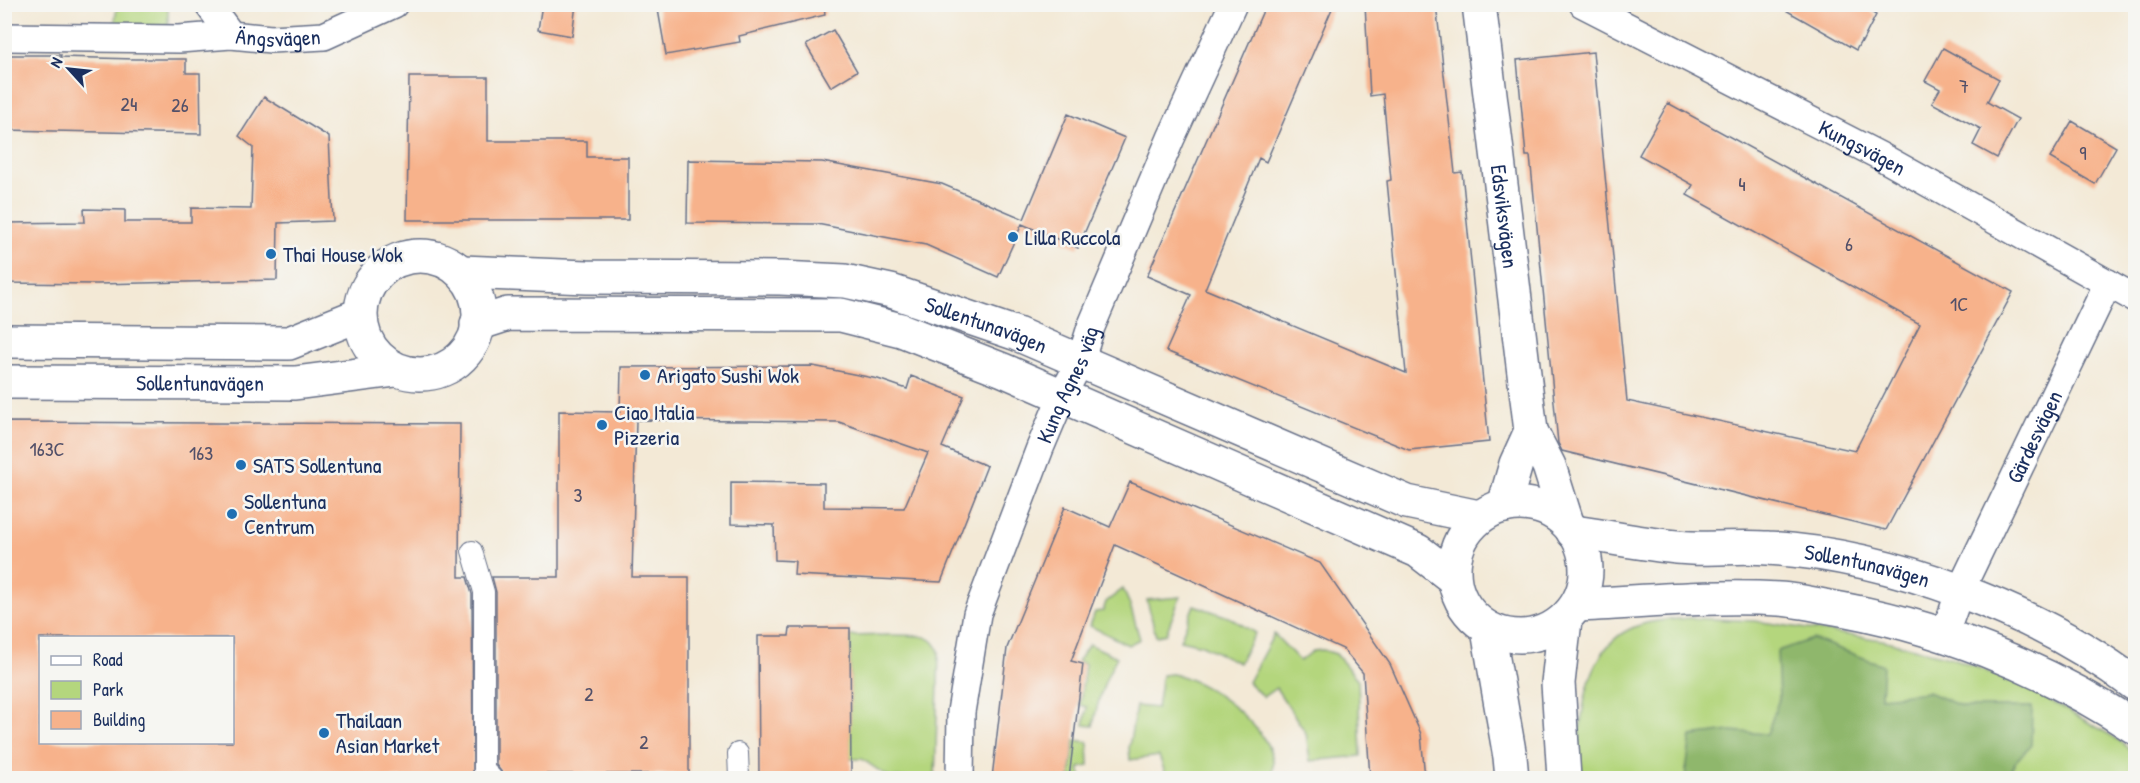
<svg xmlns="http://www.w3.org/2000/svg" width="2140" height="783" font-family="'Patrick Hand',sans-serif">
  <rect width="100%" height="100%" fill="#f6f6f2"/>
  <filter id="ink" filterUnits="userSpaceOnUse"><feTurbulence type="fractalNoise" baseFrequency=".0167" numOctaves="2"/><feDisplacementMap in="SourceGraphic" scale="12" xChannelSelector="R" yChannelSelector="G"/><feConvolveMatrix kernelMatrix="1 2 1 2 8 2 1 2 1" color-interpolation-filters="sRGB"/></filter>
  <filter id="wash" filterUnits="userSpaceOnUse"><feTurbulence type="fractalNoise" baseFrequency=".008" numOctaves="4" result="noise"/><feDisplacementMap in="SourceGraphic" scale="24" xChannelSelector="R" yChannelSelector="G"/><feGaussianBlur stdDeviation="1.35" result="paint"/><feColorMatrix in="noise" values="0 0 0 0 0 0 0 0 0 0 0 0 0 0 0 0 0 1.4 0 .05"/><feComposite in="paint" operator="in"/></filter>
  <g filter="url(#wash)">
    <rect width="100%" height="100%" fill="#f3e9d6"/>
    <path fill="#b4d67d" stroke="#68826e" stroke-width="1.5" d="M119,5H168V28L114,27L117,7Z
      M1123,589L1130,605L1140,639L1128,645L1090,626L1095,612L1103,611L1106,602Z
      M1180,597L1166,634L1156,636L1147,600Z
      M1194,605L1231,618L1255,633L1239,663L1202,645L1180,640Z
      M1689,618L1755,621L1882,640L1953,658L2027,687L2112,736L2136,753L2135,778H1576V769C1581,725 1582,651 1630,629C1648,620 1670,620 1689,618Z
      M1274,634L1300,661L1313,651L1323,650L1336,654L1358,680L1361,756L1310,761L1306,733L1276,688L1263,697L1248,682Z
      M893,635C910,636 934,631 939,652L935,778H890L862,759H850V636Z
      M1089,644L1117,657C1104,680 1098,700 1093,726L1084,725L1087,707L1080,705L1085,664L1078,661Z
      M1172,674C1205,679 1267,725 1273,760C1274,766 1272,772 1271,778H1167L1159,756L1130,760L1129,747L1136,706L1157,708L1162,675Z
      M1075,740L1088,742L1089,766L1079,768L1082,778H1070Z"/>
    <path fill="#8fb76c" stroke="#557365" stroke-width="1.5" d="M1813,639L1883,665L1881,697L1928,692L1963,707H2032L2031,745L2016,761L2007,778H1685L1691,736L1731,731L1767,734L1779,699L1777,651Z"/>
    <g id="blocks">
      <path fill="#f7b28b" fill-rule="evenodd" d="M542,4H576L572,36L538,30Z
        M657,4H824L825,15L739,36L740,42L666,55Z
        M1266,4H1334L1266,162L1259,158L1205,289L1406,373L1387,181L1391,180L1383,94L1370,96L1365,4H1436L1455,173L1462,172L1489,442L1409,450L1166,351L1191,295L1147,276Z
        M1775,4H1858L1876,15L1862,42L1861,41L1856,50Z
        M833,30L857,71L831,87L806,45Z
        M1943,48L1999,79L1987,102L2018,119L1997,158L1973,145L1981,129L1932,103L1940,89L1925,81Z
        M1593,52L1627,401L1855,451L1920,324L1687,195L1693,185L1639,155L1668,103L2013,292L1886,530L1562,451L1558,443L1530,156H1526L1517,60Z
        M7,55H61L60,57L135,59H186V73H200L201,134L4,130V69H7Z
        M409,77H488V141H587V157H628V220H407Z
        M264,97L329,137L333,221L278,223L277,280L97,284L4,283V223L85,222L84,209L125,210V222H191V208L251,209L253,147L239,136Z
        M1068,114L1125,138L1078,248L1022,224L998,277L926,245L817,224L687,223L688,160L822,162L942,184L1024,219Z
        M2072,121L2116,147L2095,184L2050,158Z
        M813,366L878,379L907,389L911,376L964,396L942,447L987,466L941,582L794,575L795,561L775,560L774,525L731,524V482L824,483V507L904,508L928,453L839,422L636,420L632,577H689V774H503L496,765V592L492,577H559V411L620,412L621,367Z
        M4,422L460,424L459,577H467L472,594L473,774H458V778H4ZM40,638H232V742H40Z
        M1130,482L1320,563L1390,664L1421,734L1425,778H1370L1363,673L1343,649L1115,545L1071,661L1083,664L1069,778H992L1007,648L1065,507L1110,527Z
        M790,628H850L851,778H759L758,636H789Z"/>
    </g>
  </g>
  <g filter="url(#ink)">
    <use href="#blocks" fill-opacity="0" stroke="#677088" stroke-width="1.5"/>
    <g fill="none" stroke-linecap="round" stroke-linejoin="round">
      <defs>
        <path id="pedestrian" d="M472,551L484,592V770L492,778
          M738,753L739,778"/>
        <g id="minor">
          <path id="s1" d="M208,4L231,35L271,39L324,36L394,4"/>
          <path id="s2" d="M1583,4L1880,156L2136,299"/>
          <path d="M4,37L179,39L231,35"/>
          <path id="s3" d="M1944,636L1960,591L2108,283"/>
          <path id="s4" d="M960,778L961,712L977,614L1040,448L1062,396L1080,362L1091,327L1171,138L1233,4"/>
        </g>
        <g id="tertiary">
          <path id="s5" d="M1479,4L1531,431L1549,466L1567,523"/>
          <circle cx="420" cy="315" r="59"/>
          <path id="s6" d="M462,272L587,277L780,278L845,281L891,291L1017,334L1407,502L1479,517"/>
          <path d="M477,324L508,314L841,315L901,330L1003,370L1418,551L1453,578"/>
          <path d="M4,341L289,343L359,315"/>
          <path id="s7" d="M4,382L295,383L396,370"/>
          <path d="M1504,506L1516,464L1531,431"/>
          <path id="s8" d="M1573,532C1612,537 1652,546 1691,548C1717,549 1743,546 1768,548C1890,555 2039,611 2136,685"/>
          <path d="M1578,605C1645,602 1712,595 1779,599C1794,600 1809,603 1824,606C1934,624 2043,666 2136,728"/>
        </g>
        <path id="secondary" d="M1454 570a66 66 0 1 1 132 0a66 66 0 1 1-132 0Z
          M1488,630L1510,757L1512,778
          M1564,778L1558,683L1565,620"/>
      </defs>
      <use href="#pedestrian" stroke="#677088" stroke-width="22"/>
      <use href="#minor" stroke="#677088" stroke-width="30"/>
      <use href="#tertiary" stroke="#677088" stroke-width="36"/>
      <use href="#secondary" stroke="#677088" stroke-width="36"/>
      <use href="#pedestrian" stroke="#fff" stroke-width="20"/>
      <use href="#minor" stroke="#fff" stroke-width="27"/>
      <use href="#tertiary" stroke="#fff" stroke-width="33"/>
      <use href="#secondary" stroke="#fff" stroke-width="33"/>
    </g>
  </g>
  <g fill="#1f6fb2" stroke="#f6f6f2" stroke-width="2">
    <circle cx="1013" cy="237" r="6"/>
    <circle cx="271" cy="254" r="6"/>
    <circle cx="645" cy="375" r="6"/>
    <circle cx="602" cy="425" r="6"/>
    <circle cx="241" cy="465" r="6"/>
    <circle cx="232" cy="514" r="6"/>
    <circle cx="324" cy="733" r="6"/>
  </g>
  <g text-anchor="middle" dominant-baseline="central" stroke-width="5" stroke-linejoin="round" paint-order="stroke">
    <g font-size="20" fill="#525069">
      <text x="1964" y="85">7</text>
      <text x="129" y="103">24</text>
      <text x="180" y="104">26</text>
      <text x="2083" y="152">9</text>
      <text x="1742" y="183">4</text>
      <text x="1849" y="243">6</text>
      <text x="1959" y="303">1C</text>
      <text x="47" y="448">163C</text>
      <text x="201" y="452">163</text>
      <text x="578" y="494">3</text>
      <text x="589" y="693">2</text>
      <text x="644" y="741">2</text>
    </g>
    <g font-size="22" fill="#1b2f5e" stroke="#f6f6f2">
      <text stroke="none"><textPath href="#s1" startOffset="86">Ängsvägen</textPath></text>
      <text stroke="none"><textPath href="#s2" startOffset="314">Kungsvägen</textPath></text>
      <text stroke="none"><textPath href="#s5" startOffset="214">Edsviksvägen</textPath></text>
      <text stroke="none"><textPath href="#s6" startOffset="531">Sollentunavägen</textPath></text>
      <text stroke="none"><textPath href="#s7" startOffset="196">Sollentunavägen</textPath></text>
      <text stroke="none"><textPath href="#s4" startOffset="412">Kung Agnes väg</textPath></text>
      <text stroke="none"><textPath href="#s3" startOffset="219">Gärdesvägen</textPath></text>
      <text stroke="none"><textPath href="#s8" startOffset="297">Sollentunavägen</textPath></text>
    </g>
    <g font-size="22" fill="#1b2f5e" stroke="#f6f6f2" text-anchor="start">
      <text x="1025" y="237">Lilla Ruccola</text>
      <text x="283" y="254">Thai House Wok</text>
      <text x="657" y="375">Arigato Sushi Wok</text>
      <text x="614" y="412">Ciao Italia<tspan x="614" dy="25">Pizzeria</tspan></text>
      <text x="253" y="465">SATS Sollentuna</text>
      <text x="244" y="501">Sollentuna<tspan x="244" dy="25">Centrum</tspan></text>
      <text x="336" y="720">Thailaan<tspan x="336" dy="25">Asian Market</tspan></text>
    </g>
  </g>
  <rect width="2140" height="783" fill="none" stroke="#f6f6f2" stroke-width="24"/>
  <rect x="39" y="636" width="195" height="108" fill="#f6f6f2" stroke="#9ea6b7" stroke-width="1.5"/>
  <rect x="51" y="656" width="30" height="9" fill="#ffffff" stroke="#9ea6b7" stroke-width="1.5"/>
  <text x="93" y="666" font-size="18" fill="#1b2f5e">Road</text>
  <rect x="51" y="681" width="30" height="18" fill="#b4d67d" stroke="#9ea6b7" stroke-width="1.5"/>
  <text x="93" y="696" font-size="18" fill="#1b2f5e">Park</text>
  <rect x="51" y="711" width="30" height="18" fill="#f7b28b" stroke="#9ea6b7" stroke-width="1.5"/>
  <text x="93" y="726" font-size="18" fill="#1b2f5e">Building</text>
  <g transform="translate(69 69) rotate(297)" stroke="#f6f6f2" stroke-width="4.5" paint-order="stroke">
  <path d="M0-4.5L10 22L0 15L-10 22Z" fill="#1b2f5e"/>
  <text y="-9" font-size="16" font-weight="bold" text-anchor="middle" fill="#1b2f5e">N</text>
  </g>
</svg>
